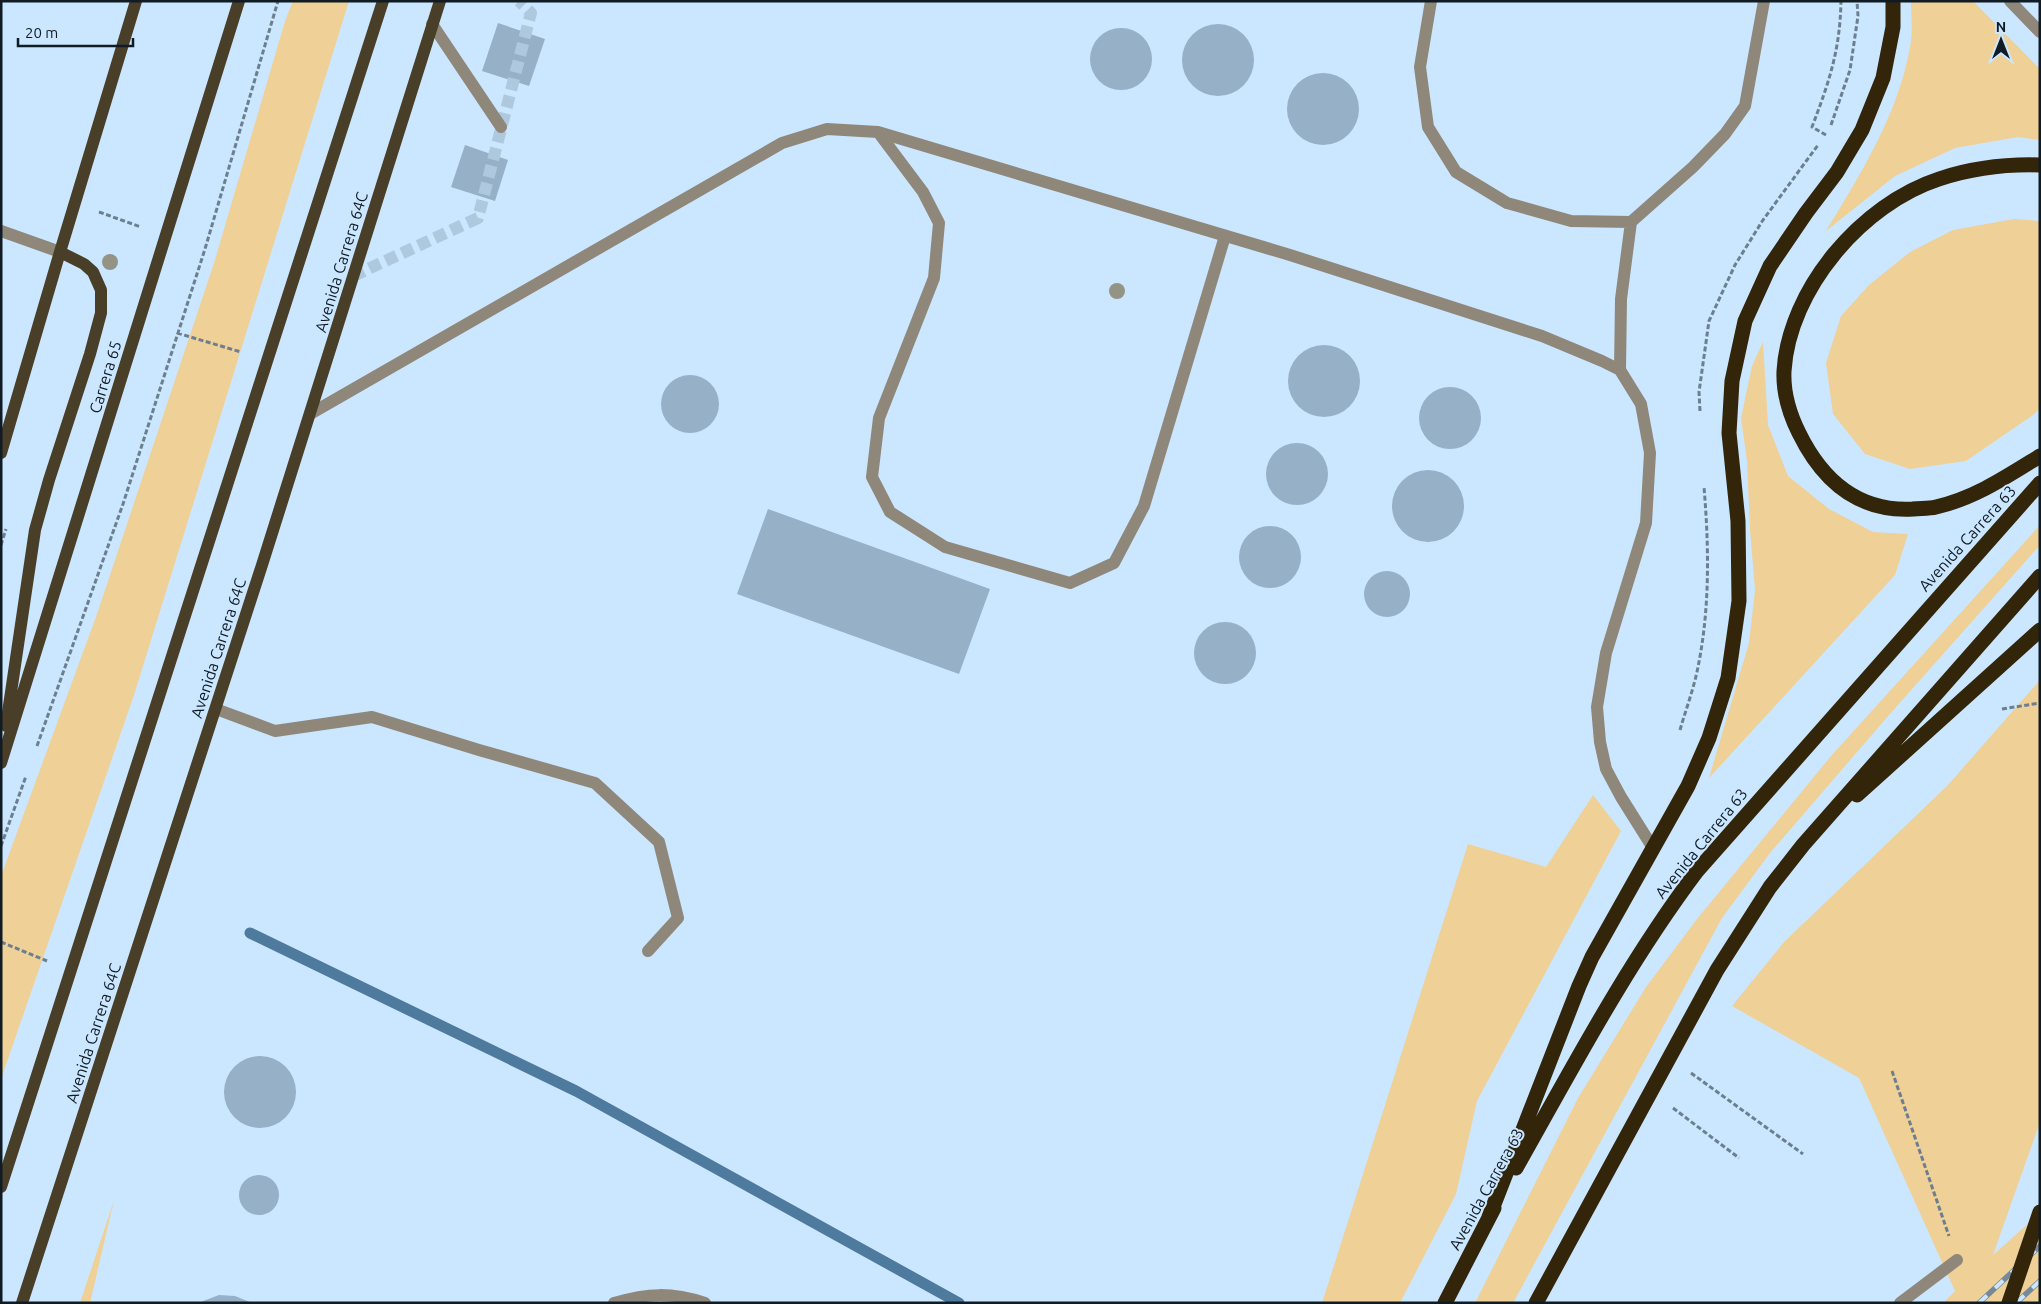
<svg xmlns="http://www.w3.org/2000/svg" width="2041" height="1304" font-family="Ubuntu,sans-serif">
  <rect width="100%" height="100%" fill="#cae7ff"/>
  <path fill="#efd097" d="M293,1H349L134,695L1,1079V876L97,614L214,263L285,21Z
    M1911,1H1973L2040,69V140L2018,137L1955,148L1895,176L1826,231C1861,173 1898,115 1910,47C1913,33 1911,16 1911,1Z
    M2014,219L2040,221V408L2033,415L1966,461L1910,469L1865,454L1833,414L1826,363L1841,316L1869,285L1910,252L1953,230Z
    M1763,342L1768,425L1788,476L1829,509L1873,532L1908,534L1895,575L1709,778L1749,643L1755,590L1750,529L1747,461L1741,418L1752,366Z
    M2040,525V545L1889,715L1770,853L1722,918L1513,1303H1475L1578,1098L1646,987L1697,919L1831,756Z
    M2040,680V1122L1993,1255L2040,1213V1303H1943L1955,1291L1859,1078L1732,1006L1784,942L1948,785Z
    M1593,795L1621,831L1477,1101L1456,1194L1400,1303H1322L1468,844L1546,867Z
    M114,1200L90,1303H80Z"/>
  <g fill="none" stroke-linecap="round" stroke-linejoin="round">
    <path stroke="#4e7a9d" stroke-width="11" d="M250,933L576,1091L959,1303"/>
  </g>
  <path fill="#95b0c7" d="M498,23L545,39L529,86L482,71Z
    M1182 60a36 36 0 1 1 72 0a36 36 0 1 1-72 0Z
    M1090 59a31 31 0 1 1 62 0a31 31 0 1 1-62 0Z
    M1287 109a36 36 0 1 1 72 0a36 36 0 1 1-72 0Z
    M465,145L508,160L495,201L451,187Z
    M1288 381a36 36 0 1 1 72 0a36 36 0 1 1-72 0Z
    M661 404a29 29 0 1 1 58 0a29 29 0 1 1-58 0Z
    M1419 418a31 31 0 1 1 62 0a31 31 0 1 1-62 0Z
    M1266 474a31 31 0 1 1 62 0a31 31 0 1 1-62 0Z
    M1392 506a36 36 0 1 1 72 0a36 36 0 1 1-72 0Z
    M768,509L990,589L959,674L737,594Z
    M1239 557a31 31 0 1 1 62 0a31 31 0 1 1-62 0Z
    M1364 594a23 23 0 1 1 46 0a23 23 0 1 1-46 0Z
    M1194 653a31 31 0 1 1 62 0a31 31 0 1 1-62 0Z
    M224 1092a36 36 0 1 1 72 0a36 36 0 1 1-72 0Z
    M239 1195a20 20 0 1 1 40 0a20 20 0 1 1-40 0Z
    M219,1295L235,1296L252,1303H198Z"/>
  <g fill="none" stroke-linecap="round" stroke-linejoin="round">
    <path stroke="#aec8de" stroke-width="12" stroke-dasharray="12 6" stroke-linecap="butt" d="M353,276L478,218L531,13L519,1"/>
    <path stroke="#6c7f8f" stroke-width="3" stroke-dasharray="5 2.5" stroke-linecap="butt" d="M1831,125L1850,70L1858,16L1857,1
      M1826,135L1812,127C1829,82 1840,51 1841,1
      M99,212L141,227
      M177,333L241,352
      M1700,411L1699,392L1709,321L1735,265L1763,220L1818,145
      M1,545L6,529
      M2002,709L2040,703
      M1680,730C1686,709 1694,688 1698,667C1710,608 1709,547 1704,487
      M37,746L123,504L205,249L278,1
      M1,846L26,776
      M1,942L47,961
      M1892,1071L1949,1236
      M1691,1073L1803,1154
      M1673,1108L1739,1158"/>
    <path stroke="#8e877a" stroke-width="12" d="M1431,1L1420,67L1428,127L1456,172L1507,203L1571,221L1631,222
      M2010,1L2040,32
      M432,24L501,127
      M878,132L923,192L939,223L934,278L879,418L872,477L890,512L945,547L1070,583L1114,563L1144,506L1225,236
      M1,231L60,252
      M1620,370L1621,299L1631,222L1693,167L1725,134L1745,106L1764,1
      M310,414L782,143L827,129L878,132L1290,255L1542,336L1602,361L1620,370L1641,404L1650,453L1646,523L1606,653L1597,707L1600,742L1606,769L1621,797L1653,848
      M216,709L275,731L372,717L479,750L595,783L659,842L678,918L648,951
      M614,1303C648,1293 671,1292 705,1303
      M1900,1303L1957,1260"/>
    <path stroke="#493e28" stroke-width="12" d="M1,453L60,252L136,1
      M6,726L35,530L49,480L90,354L101,313V290L93,272L84,264L60,252
      M1,763L239,1
      M1,1187L383,1
      M22,1303L262,565L440,1"/>
    <path stroke="#32250a" stroke-width="15" d="M2040,165C2006,164 1972,168 1939,179C1862,204 1789,289 1784,371C1783,394 1789,413 1799,433C1822,480 1858,512 1913,509C1920,508 1928,509 1936,507C1975,498 2006,477 2040,456
      M1857,795L2040,630
      M1516,1168C1573,1067 1627,964 1697,871L2040,483
      M1489,1217L1579,986L1592,957L1688,786L1709,738L1728,678L1739,601L1738,521L1729,433L1732,381L1745,321L1770,266L1806,213L1837,172L1862,130L1883,78L1893,27V1
      M1445,1303L1494,1208
      M1536,1303L1717,970L1770,887L1803,845L2040,576"/>
    <defs>
      <path id="rail" d="M1979,1303L2040,1246
        M2016,1303L2040,1281"/>
    </defs>
    <use href="#rail" stroke="#758999" stroke-width="5.5"/>
    <use href="#rail" stroke="#cae7ff" stroke-width="4" stroke-dasharray="11" stroke-linecap="butt"/>
    <path stroke="#32250a" stroke-width="15" d="M2009,1303L2040,1212"/>
  </g>
  <g fill="#949484">
    <circle cx="110" cy="262" r="8"/>
    <circle cx="1117" cy="291" r="8"/>
  </g>
  <g text-anchor="middle" dominant-baseline="central" stroke-width="4" stroke-linejoin="round" paint-order="stroke">
    <g font-size="16" fill="#111b23" stroke="#cae7ff">
      <text transform="translate(341 262) rotate(-73)">Avenida Carrera 64C</text>
      <text transform="translate(105 377) rotate(-73)">Carrera 65</text>
      <text transform="translate(1967 538) rotate(-48)">Avenida Carrera 63</text>
      <text transform="translate(218 648) rotate(-72)">Avenida Carrera 64C</text>
      <text transform="translate(1701 843) rotate(-51)">Avenida Carrera 63</text>
      <text transform="translate(93 1033) rotate(-72)">Avenida Carrera 64C</text>
      <text transform="translate(1486 1189) rotate(-61)">Avenida Carrera 63</text>
    </g>
  </g>
  <rect width="2041" height="1304" fill="none" stroke="#111b23" stroke-width="5"/>
  <g transform="translate(2001 40)" stroke="#cae7ff" stroke-width="4" paint-order="stroke">
  <path d="M0-4L9 19L0 12L-9 19Z" fill="#111b23"/>
  <text y="-8" font-size="14" font-weight="bold" text-anchor="middle" fill="#111b23">N</text>
  </g>
  <path d="M18 38v8h115v-8" fill="none" stroke="#111b23" stroke-width="2.5"/>
  <text x="25" y="38" font-size="15" fill="#111b23" stroke="#cae7ff" stroke-width="4" paint-order="stroke">20 m</text>
</svg>
